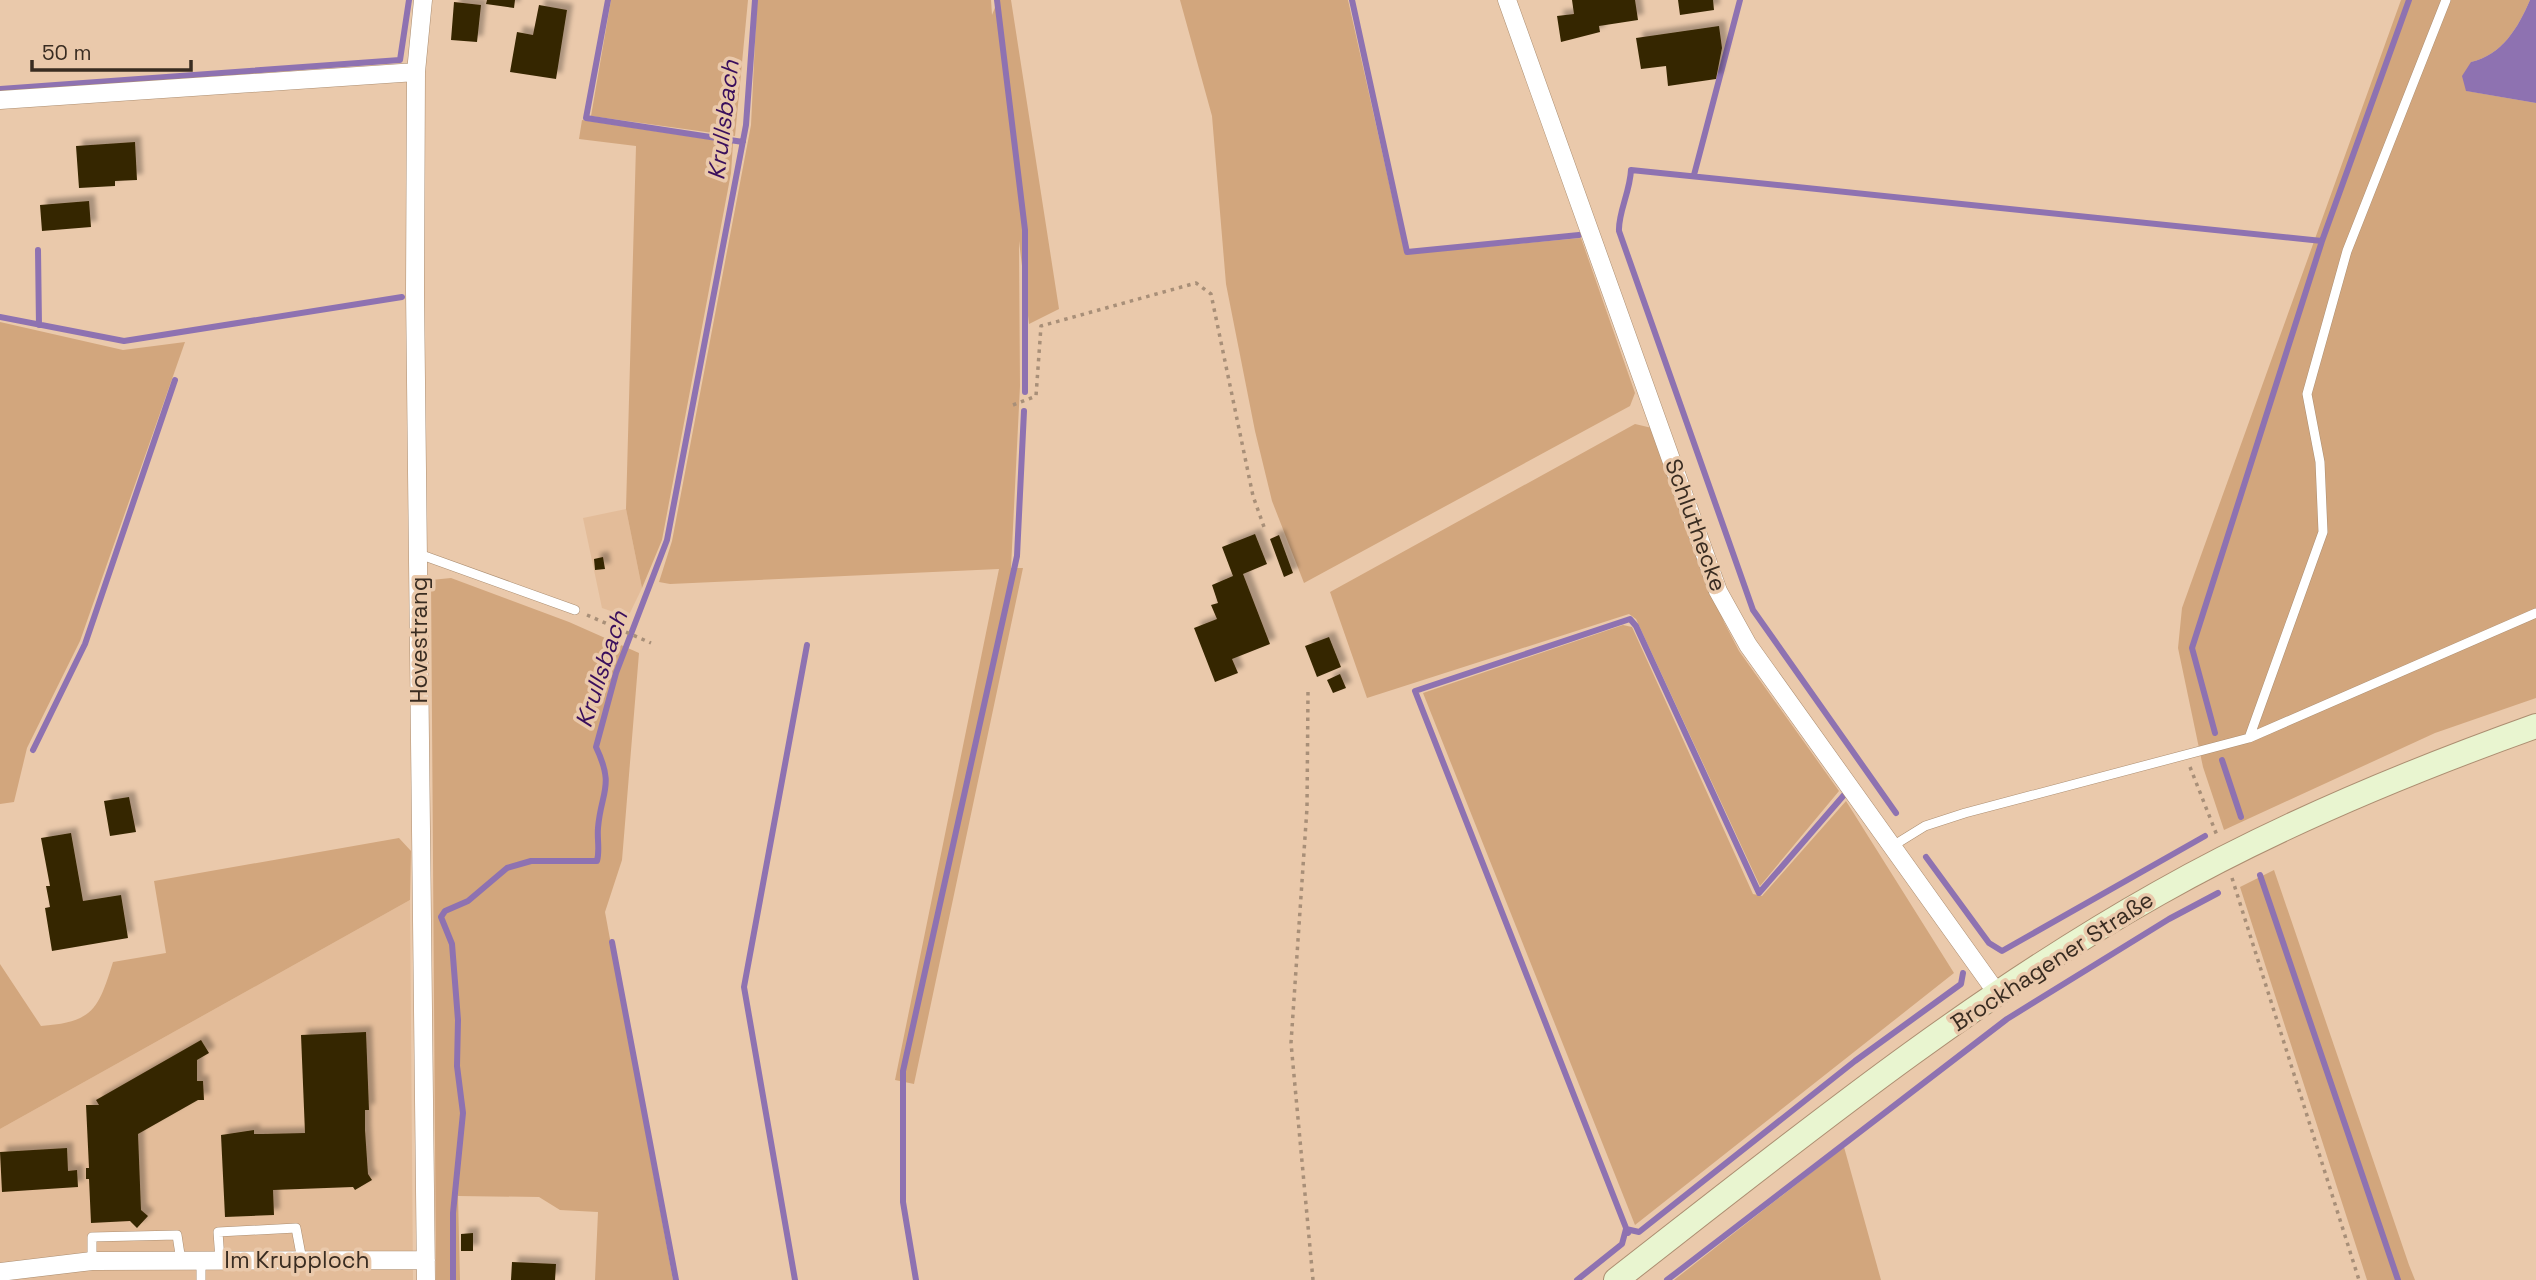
<svg xmlns="http://www.w3.org/2000/svg" width="2536" height="1280" font-family="'Space Grotesk',sans-serif">
  <defs>
    <filter id="shadow"><feDropShadow dx="6" dy="-6" stdDeviation="2" flood-color="#0004"/></filter>
  </defs>
  <rect width="100%" height="100%" fill="#eac9ab"/>
  <path fill="#e3bc99" d="M626,509L642,588L628,617L602,608L583,518Z
    M410,900L413,1280H0V1129Z"/>
  <path fill="#d2a67d" d="M611,0H748L735,136L591,116Z
    M757,0H991L992,15L998,0H1011L1059,309L1029,324L1019,241L1020,386L1011,568H1023L914,1084L895,1080L999,569L670,584L659,582L672,541L751,125Z
    M1180,0H1348L1405,254L1581,238L1635,393L1630,406L1304,583L1272,501L1255,431L1226,284L1212,116Z
    M2401,0H2530C2518,28 2502,55 2471,62L2467,91L2536,103V698L2435,733L2224,830L2203,767L2178,648L2182,608Z
    M582,120L733,143L731,173L662,540L642,588L626,509L636,146L579,139Z
    M0,322L123,350L185,342L80,641L27,748L14,802L0,804Z
    M1635,424L1652,428L1724,622L1739,651L1839,791L1760,886L1636,619L1629,614L1367,698L1330,592Z
    M451,578L569,622L639,653L622,860L605,912L673,1280H595L598,1212L560,1210L539,1197L458,1196L460,1280H436L431,580Z
    M1623,625L1632,627L1753,894L1762,896L1846,801L1954,973L1635,1225L1423,693Z
    M399,838L411,851L410,900L0,1129V964L41,1026C93,1022 98,1010 113,962L166,953L154,881Z
    M2274,870L2409,1265L2415,1280H2367L2240,887Z
    M1844,1147L1881,1280H1674Z"/>
  <path fill="#8e72b1" d="M2530,0H2536V103L2466,91L2462,76L2471,62C2502,55 2518,28 2530,0Z"/>
  <g fill="none" stroke-linecap="round" stroke-linejoin="round">
    <path stroke="#8e72b1" stroke-width="6" d="M608,0L586,118L743,142
      M997,0L1025,230V392
      M1352,0L1407,252L1579,235
      M0,89L400,60L409,0
      M1694,175L1740,0
      M38,250L39,325
      M0,317L124,341L402,297
      M2215,733L2192,648L2322,241L2409,0
      M33,750L85,644L175,380
      M2222,760L2241,817
      M1896,813L1753,610L1619,231C1618,213 1630,192 1631,170L2322,241
      M1926,857L1989,943L2002,951L2205,836
      M2260,875L2398,1280
      M612,942L676,1280
      M1628,1233L1415,691L1630,619L1636,626L1759,893L1844,795
      M453,1280V1213L463,1113L457,1066L458,1020L452,944L441,917L445,911L468,901L507,868L531,861H597C600,850 597,840 598,828C601,791 615,787 596,747L616,673L667,540L746,125L755,0
      M795,1280L744,987L807,645
      M916,1280L903,1202V1071L1017,556L1024,411
      M1577,1280L1622,1244L1626,1229L1639,1232L1855,1061L1961,984L1963,973
      M1667,1280L2007,1019L2169,919L2218,893"/>
  </g>
  <path fill="#362600" filter="url(#shadow)" d="M487,0H515L514,8L486,4Z
    M1572,0H1635L1638,20L1599,26L1600,32L1561,42L1557,16L1574,14Z
    M1678,0H1713L1714,10L1680,15Z
    M454,2L481,5L477,42L451,40Z
    M539,5L567,10L556,79L510,72L517,32L533,35Z
    M1719,26L1722,48L1716,79L1668,86L1666,66L1641,69L1636,38Z
    M135,142L137,180L115,181V186L79,188L76,146Z
    M89,201L91,227L42,231L40,205Z
    M1255,534L1267,564L1243,574L1270,644L1232,659L1238,673L1215,682L1194,628L1217,619L1211,605L1218,603L1212,585L1233,576L1222,547Z
    M1279,535L1293,573L1284,577L1270,539Z
    M603,557L605,569L595,570L594,559Z
    M1329,637L1341,667L1317,677L1305,646Z
    M1340,674L1346,688L1333,693L1327,680Z
    M129,797L136,832L110,836L104,801Z
    M71,833L83,901L121,895L128,938L52,951L45,908L50,907L46,886H50L41,838Z
    M366,1032L369,1110H365V1130L368,1174L372,1180L355,1190L353,1187L273,1190L274,1215L225,1217L221,1135L254,1130V1134H263L305,1133L301,1035Z
    M201,1040L209,1053L197,1060V1081H203L204,1100H198L138,1134L141,1210L148,1216L137,1228L130,1221L91,1223L89,1179H86V1168H89L86,1105H99L96,1100Z
    M67,1148L68,1171L77,1170L78,1187L2,1192L0,1152Z
    M473,1233V1251H461V1234Z
    M512,1262L556,1264L555,1280H511Z"/>
  <g fill="none" stroke-linecap="round" stroke-linejoin="round">
    <defs>
      <path id="lane" d="M419,554L575,610
        M2249,738L2323,532L2320,462L2307,394L2347,251L2446,0
        M1891,847L1925,826L1965,813L2249,738L2536,613
        M220,1260L218,1232L296,1228L302,1260
        M92,1261V1237L177,1235L181,1261
        M201,1280V1260"/>
      <path id="street" d="M423,0L416,72L415,291L426,1280
        M1507,0L1718,591L1748,645L1997,993
        M0,100L416,72
        M0,1272L92,1261L426,1260"/>
      <path id="secondary" d="M1616,1280C1792,1143 1965,1002 2159,893C2279,825 2407,772 2536,726"/>
    </defs>
    <use href="#lane" stroke="#ac8e71" stroke-width="10"/>
    <use href="#street" stroke="#ac8e71" stroke-width="19"/>
    <use href="#secondary" stroke="#ac8e71" stroke-width="26"/>
    <path stroke="#a88f78" stroke-width="3.5" stroke-dasharray="3.5 5" stroke-linecap="butt" d="M1013,405L1036,396L1041,326L1196,283L1211,294L1253,496L1264,527
      M587,615L651,643
      M1308,692L1307,808L1291,1043L1313,1280
      M2190,767L2218,838
      M2232,878L2359,1280"/>
    <use href="#lane" stroke="#fff" stroke-width="9"/>
    <use href="#street" stroke="#fff" stroke-width="18"/>
    <use href="#secondary" stroke="#e9f5d0" stroke-width="24"/>
  </g>
  <g text-anchor="middle" dominant-baseline="central" stroke-width="7" stroke-linejoin="round" paint-order="stroke">
    <g font-size="23" fill="#392c21" stroke="#eac9ab">
      <text transform="translate(1696 525) rotate(70)">Schluthecke</text>
      <text transform="translate(419 640) rotate(-90)">Hovestrang</text>
      <text transform="translate(2052 961) rotate(-33)">Brockhagener Straße</text>
      <text x="297" y="1260">Im Krupploch</text>
    </g>
    <g font-size="24" font-style="italic" fill="#390e5c" stroke="#eac9ab">
      <text transform="translate(723 120) rotate(-83)">Krullsbach</text>
      <text transform="translate(601 669) rotate(-72)">Krullsbach</text>
    </g>
  </g>
  <path d="M32 60v10h159v-10" fill="none" stroke="#392c21" stroke-width="3.5"/>
  <text x="42" y="60" font-size="21" fill="#392c21" stroke="#eac9ab" stroke-width="5" paint-order="stroke">50 m</text>
</svg>
